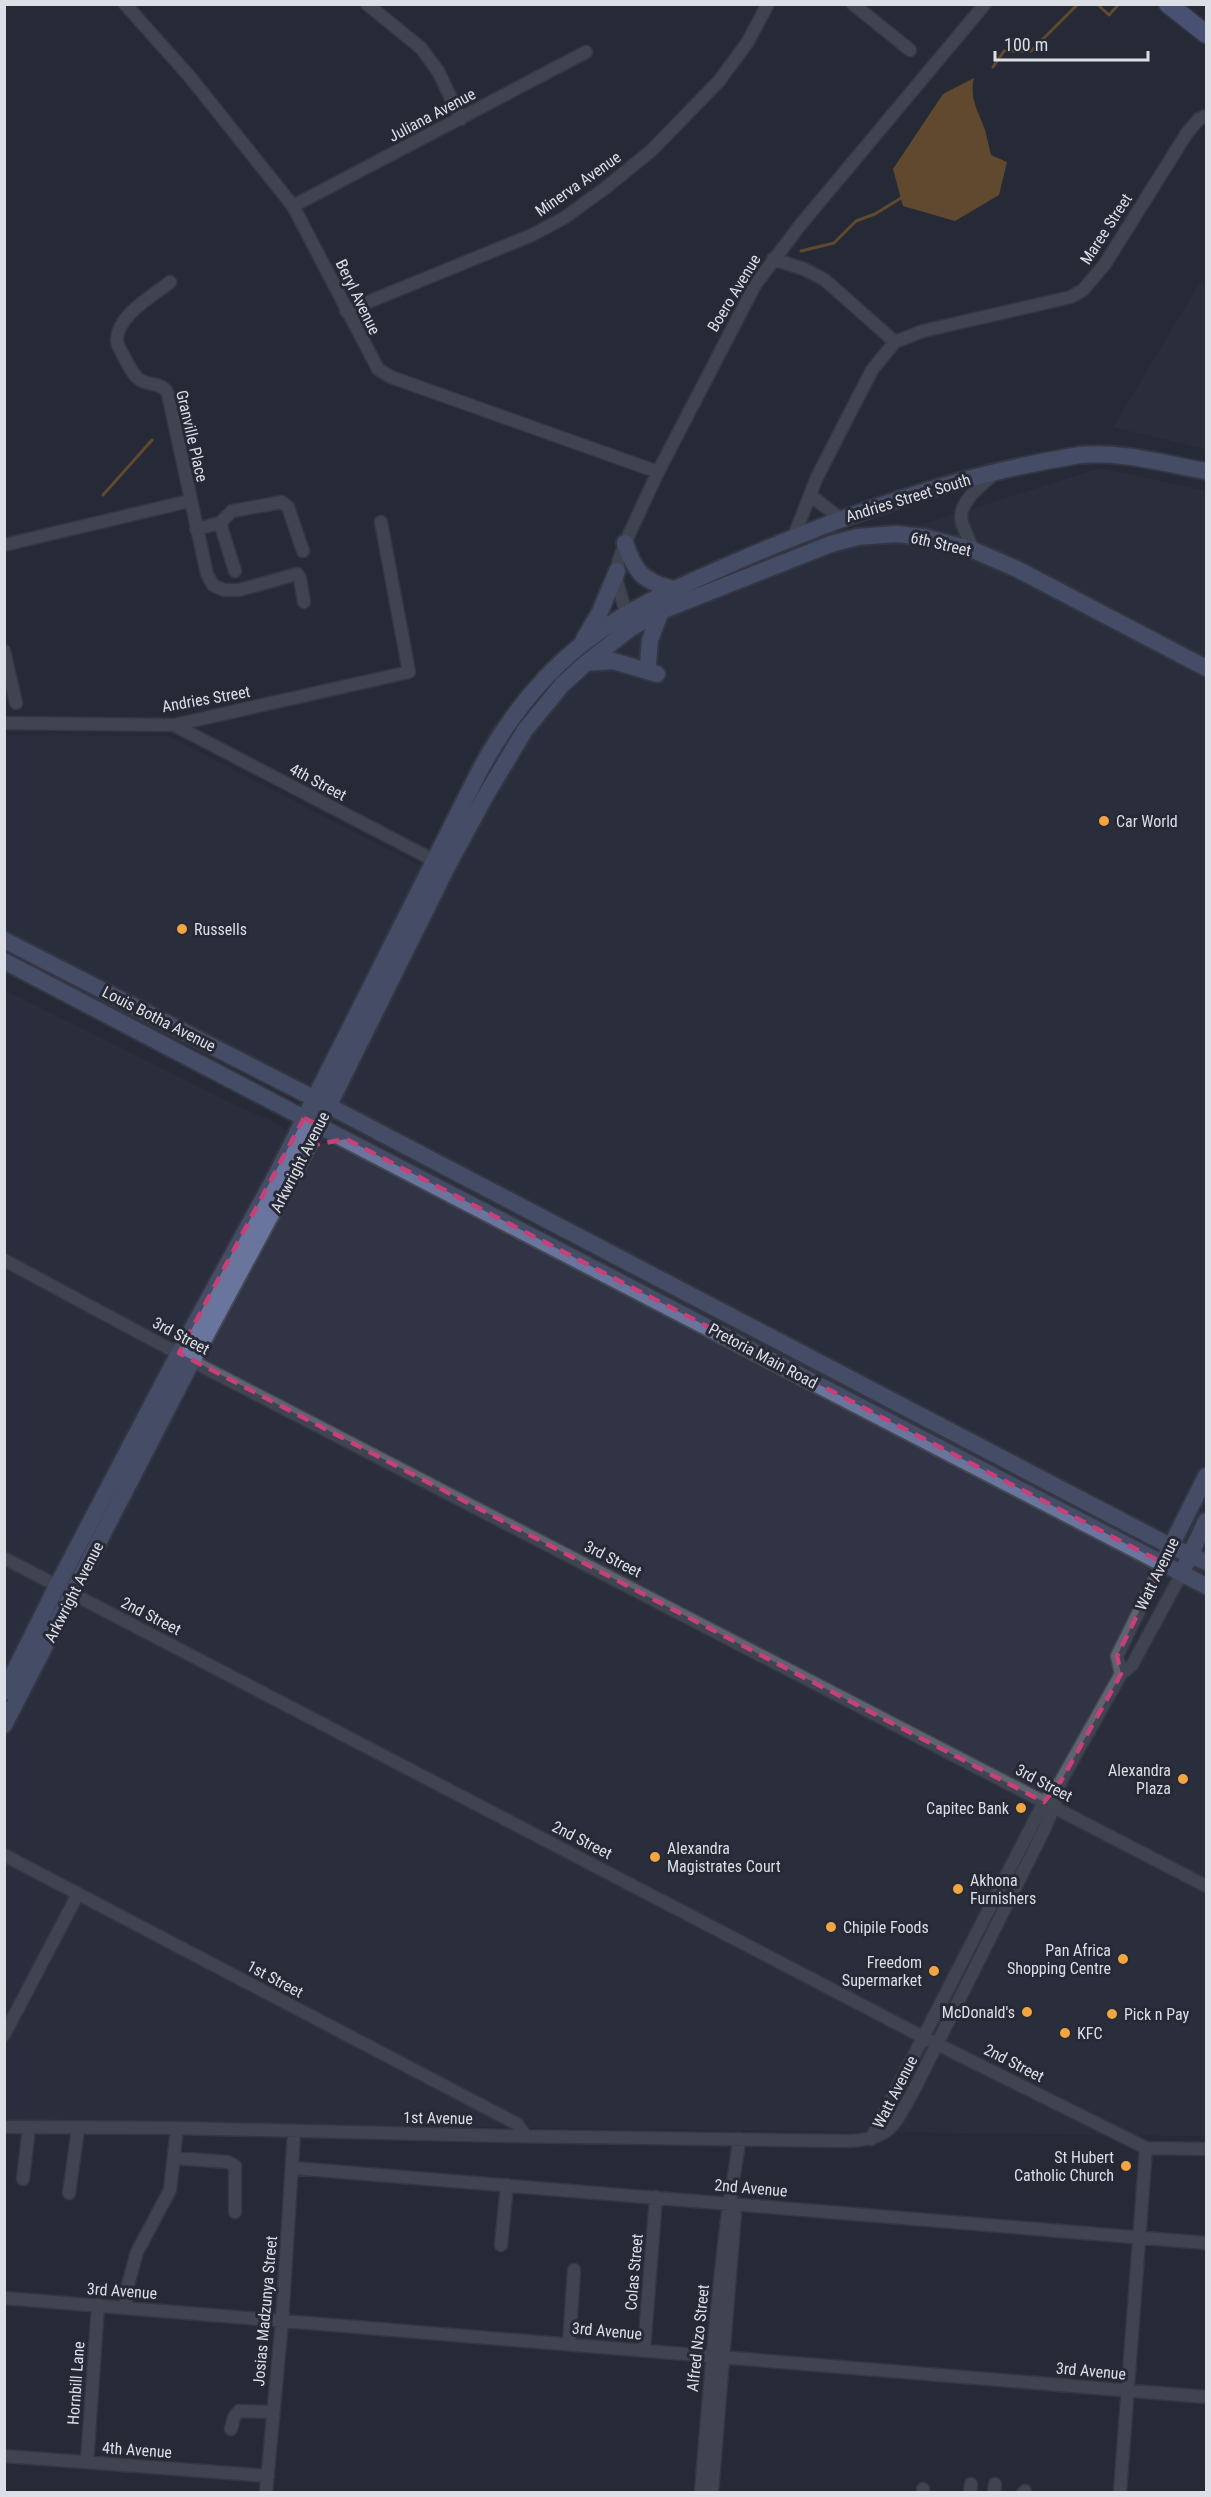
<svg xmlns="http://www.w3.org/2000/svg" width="1211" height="2497" font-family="'Roboto Condensed',sans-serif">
  <rect width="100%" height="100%" fill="#272a36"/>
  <path fill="#303444" d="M1200,283L1206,284V449L1113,427Z
    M1101,468L1206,491V2136L5,2121L4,990L237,1106L270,1120L286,1130L308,1086L5,935V735L168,736L420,866L490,729L613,623Z"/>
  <path fill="#a66f26" d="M974,78C969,99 979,112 985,130C987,138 989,147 991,155L1007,162L999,195L955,221L903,206L893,169L943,94Z"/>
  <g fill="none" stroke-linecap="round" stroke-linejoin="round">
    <path stroke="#a66f26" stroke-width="3" d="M1097,4L1109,15L1119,4
      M993,67L1004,51H1031L1078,4
      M801,251L834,243L856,221L875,214L901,198
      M103,495L152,440"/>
    <defs>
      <path id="minor" d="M125,4L190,77L293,206L378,369L391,377L658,472
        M367,4L421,48L438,71L461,119
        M853,4L910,50
        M293,206L586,52
        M773,259L804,269L825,280L895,342
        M170,282C153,296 117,315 117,340C117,346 122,352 124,357C129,365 132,375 140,380C150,386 163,382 168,394L207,574L213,585L224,590H239L297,574L300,578L304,602
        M346,311L532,235L564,218L604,189L652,150L719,81L747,43L768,4
        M810,495L841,519
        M220,523L235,571
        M196,529L220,523L232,511L282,502L288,507L303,551
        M794,536L817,477L872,370L895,342L923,331L1071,297L1083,290L1105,264L1187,133L1199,119L1206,116
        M4,545L189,501
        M973,550C970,540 965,533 962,523C956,503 981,486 994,474
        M629,622L617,582L618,563L625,543L658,472L755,285L801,224L985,4
        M4,651L16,703
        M4,723L174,725L409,672L381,522
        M174,725L439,863
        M4,1260L192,1361L1206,1886
        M4,1558L923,2037L1146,2148L1206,2149
        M1121,1674L1117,1656L1163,1563
        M4,1855L517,2124L526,2136
        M4,2035L78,1894
        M4,2127L177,2128L508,2136L845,2141C892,2140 894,2125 915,2088L1043,1832L1054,1807L1061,1781
        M871,2139L1044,1802L1061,1781L1121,1674L1132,1665L1182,1573
        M174,2158L228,2162L235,2166V2212
        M293,2168L1206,2243
        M23,2179L29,2128
        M69,2193L78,2129
        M501,2245L507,2185
        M4,2298L1206,2397
        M125,2307L128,2285L137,2252L170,2190L177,2128
        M569,2344L574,2270
        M644,2350L656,2197
        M231,2429L234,2417L239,2411L273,2412
        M4,2456L268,2476
        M87,2462L98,2305
        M266,2492L282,2321L294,2132
        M701,2492C708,2405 715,2317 726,2229C729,2199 736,2170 739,2139
        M712,2492L735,2213
        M923,2492V2489
        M970,2492L971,2484
        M994,2492L995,2484
        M1024,2492L1025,2491
        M1120,2492L1146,2148"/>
      <path id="major" d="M625,543C635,572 642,581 673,589
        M584,639L600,612L617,571
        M586,663L613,661L657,674
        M648,664L650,640L661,611
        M4,940L329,1106L1170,1546L1206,1562
        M4,961L304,1118L1206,1586
        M1167,1554L1206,1476
        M1186,1564L1206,1521
        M4,1692L57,1586L179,1353L275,1177L479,772C505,723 537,680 581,645C626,609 678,587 731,564C845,514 957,475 1080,455C1123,451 1165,464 1206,471
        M4,1725L192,1361L319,1125L447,867L486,795L525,730L562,685L586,663L631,628L661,611L831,544L857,537L897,534L924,537L973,550L1017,569L1206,668"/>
      <path id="highway" d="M1168,4L1206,34"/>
    </defs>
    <use href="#minor" stroke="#454852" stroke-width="15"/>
    <use href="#major" stroke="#454852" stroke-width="20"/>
    <use href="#highway" stroke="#454852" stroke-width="21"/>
    <use href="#minor" stroke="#5f6370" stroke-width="12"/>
    <use href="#major" stroke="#6a759e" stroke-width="16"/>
    <use href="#highway" stroke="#7281bc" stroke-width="18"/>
  </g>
  <path d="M0 0H1211V2497H0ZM304,1118L319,1125L308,1146L346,1139L1163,1563L1117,1656L1121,1674L1061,1781L1044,1802L179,1353Z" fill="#272a36" fill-opacity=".55" fill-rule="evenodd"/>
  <path fill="none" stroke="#c74077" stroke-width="4.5" stroke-dasharray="12 8" stroke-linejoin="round" d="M304,1118L319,1125L308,1146L346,1139L1163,1563L1117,1656L1121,1674L1061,1781L1044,1802L179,1353Z"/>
  <g fill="#f2a541" stroke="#272a36" stroke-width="2">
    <circle cx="1104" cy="821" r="6"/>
    <circle cx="182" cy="929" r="6"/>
    <circle cx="1183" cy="1779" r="6"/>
    <circle cx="1021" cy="1808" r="6"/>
    <circle cx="655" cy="1857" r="6"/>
    <circle cx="958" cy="1889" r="6"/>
    <circle cx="831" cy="1927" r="6"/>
    <circle cx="1123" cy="1959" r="6"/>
    <circle cx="934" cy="1971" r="6"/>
    <circle cx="1027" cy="2012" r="6"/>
    <circle cx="1112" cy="2014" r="6"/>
    <circle cx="1065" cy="2033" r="6"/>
    <circle cx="1126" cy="2166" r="6"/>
  </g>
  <g text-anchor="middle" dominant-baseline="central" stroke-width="6" stroke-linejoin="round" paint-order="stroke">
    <g font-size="16" fill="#dddfe7" stroke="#272a36">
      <text transform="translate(432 115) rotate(-28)">Juliana Avenue</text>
      <text transform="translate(578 184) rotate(-35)">Minerva Avenue</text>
      <text transform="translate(1106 229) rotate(-57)">Maree Street</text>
      <text transform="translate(734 293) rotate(-59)">Boero Avenue</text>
      <text transform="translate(358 297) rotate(64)">Beryl Avenue</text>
      <text transform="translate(192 436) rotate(77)">Granville Place</text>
      <text transform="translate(908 498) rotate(-17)">Andries Street South</text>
      <text transform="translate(941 544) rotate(13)">6th Street</text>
      <text transform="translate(206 699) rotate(-10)">Andries Street</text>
      <text transform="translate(318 782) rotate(28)">4th Street</text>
      <text transform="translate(159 1019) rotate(27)">Louis Botha Avenue</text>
      <text transform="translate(300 1162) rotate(-63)">Arkwright Avenue</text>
      <text transform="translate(181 1336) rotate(28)">3rd Street</text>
      <text transform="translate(763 1356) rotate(28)">Pretoria Main Road</text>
      <text transform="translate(613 1559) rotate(27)">3rd Street</text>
      <text transform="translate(1157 1574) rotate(-64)">Watt Avenue</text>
      <text transform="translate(74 1592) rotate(-63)">Arkwright Avenue</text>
      <text transform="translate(151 1616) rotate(27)">2nd Street</text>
      <text transform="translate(1044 1783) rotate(28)">3rd Street</text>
      <text transform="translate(582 1840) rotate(27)">2nd Street</text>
      <text transform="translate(275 1979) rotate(28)">1st Street</text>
      <text transform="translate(1014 2063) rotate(27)">2nd Street</text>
      <text transform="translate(895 2092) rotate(-63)">Watt Avenue</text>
      <text transform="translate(438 2118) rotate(1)">1st Avenue</text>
      <text transform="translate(751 2188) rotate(5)">2nd Avenue</text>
      <text transform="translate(634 2272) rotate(-85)">Colas Street</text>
      <text transform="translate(122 2291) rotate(4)">3rd Avenue</text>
      <text transform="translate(265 2311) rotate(-85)">Josias Madzunya Street</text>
      <text transform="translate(607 2331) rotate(5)">3rd Avenue</text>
      <text transform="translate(698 2338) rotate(-84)">Alfred Nzo Street</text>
      <text transform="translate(1091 2371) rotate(5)">3rd Avenue</text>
      <text transform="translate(76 2383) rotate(-86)">Hornbill Lane</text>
      <text transform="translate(137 2450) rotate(4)">4th Avenue</text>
    </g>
    <g font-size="16" fill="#dddfe7" stroke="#272a36" text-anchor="start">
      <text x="1116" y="821">Car World</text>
      <text x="194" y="929">Russells</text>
      <text x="1171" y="1770" text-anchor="end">Alexandra<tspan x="1171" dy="18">Plaza</tspan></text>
      <text x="1009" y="1808" text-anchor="end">Capitec Bank</text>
      <text x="667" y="1848">Alexandra<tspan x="667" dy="18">Magistrates Court</tspan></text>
      <text x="970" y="1880">Akhona<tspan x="970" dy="18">Furnishers</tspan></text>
      <text x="843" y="1927">Chipile Foods</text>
      <text x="1111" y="1950" text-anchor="end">Pan Africa<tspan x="1111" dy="18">Shopping Centre</tspan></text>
      <text x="922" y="1962" text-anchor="end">Freedom<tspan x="922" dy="18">Supermarket</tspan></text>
      <text x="1015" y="2012" text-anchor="end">McDonald's</text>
      <text x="1124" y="2014">Pick n Pay</text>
      <text x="1077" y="2033">KFC</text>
      <text x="1114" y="2157" text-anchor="end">St Hubert<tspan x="1114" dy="18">Catholic Church</tspan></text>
    </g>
  </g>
  <rect width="1211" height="2497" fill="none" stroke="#dddfe7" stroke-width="12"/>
  <path d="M995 51v9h153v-9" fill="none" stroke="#dddfe7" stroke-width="3"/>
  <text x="1004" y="51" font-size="18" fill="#dddfe7" stroke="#272a36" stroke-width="4.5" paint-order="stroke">100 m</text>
</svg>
